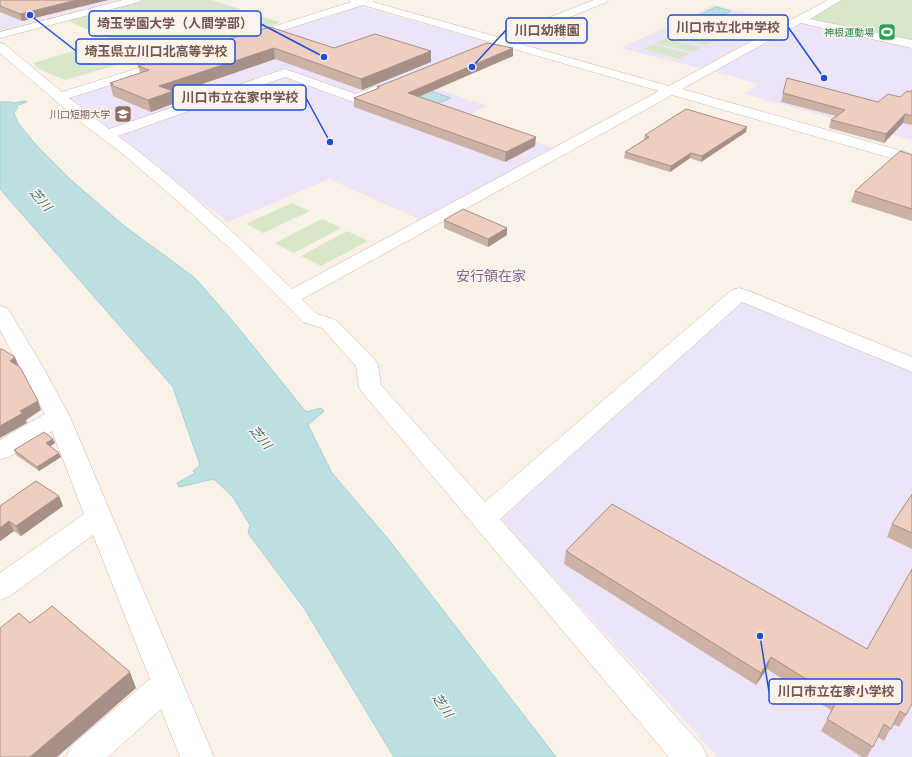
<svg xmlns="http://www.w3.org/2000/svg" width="912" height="757" font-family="Barlow,'Noto Sans JP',sans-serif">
  <rect width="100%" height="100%" fill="#faf1e7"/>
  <path fill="#eee4f7" d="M0,0H119L0,30Z
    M357,5L485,41L486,43L404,76L401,79L356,97L284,70L212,95L152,70Z
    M713,5L791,22L703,69L621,48Z
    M803,22L912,46V140L744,94L759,84L713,71Z
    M151,71L210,96L109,131L67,97Z
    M282,76L357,102L412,80L487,106L464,117L556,149L421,220L329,179L228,222L116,136Z
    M740,301L912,369V757H718L497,516Z"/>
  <path fill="#d7e7c7" d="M144,0H212L279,22V23L163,59L67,21Z
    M842,0H912V43L811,21L809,18Z
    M680,32L716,40L706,45L670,36Z
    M666,38L702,47L693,52L656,43Z
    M109,41L147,56L65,80L39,69L33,63Z
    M653,44L689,54L679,59L643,49Z
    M292,203L310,211L263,233L246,224Z
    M322,219L341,228L294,253L275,243Z
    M347,231L368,241L321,266L301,256Z"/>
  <path fill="#bde1e2" stroke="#a4d1d3" d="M716,7L731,11L712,20L696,16Z
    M414,85L451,98L436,104L398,92Z
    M25,101L27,102L16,106L18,107L14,113L18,123L37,146L70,179L123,225L195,278L236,325L306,412L321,408L324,411L308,425L332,473L389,540L556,757H394L304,608L248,533L250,525L233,497L214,479L179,487L177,483L195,473L193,471L200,465L173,387L0,189V102H11L13,103Z"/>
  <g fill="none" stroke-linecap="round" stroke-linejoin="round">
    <defs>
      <path id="minor" d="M123,0H140L139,2L0,38V32Z
        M350,0H374L373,2L498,37L594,0H608L607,2L510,41L669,86L828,0H841L810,19L912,40V48L801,23L682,89L912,154V164L672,95L302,299L317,314L336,320L375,360L378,365L381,385L485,502L732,290L739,288L746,290L912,357V372L742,302L500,519L702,746L707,757H669L362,392L359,387L356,366L322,328L303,322L235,253L172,196L118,150L82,123L0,53V43L4,44L62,92L164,60H172L174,63L172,66L69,98L109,129L285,69L356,94L376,86H386L388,89L386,92L356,103L285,77L118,136C180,182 237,235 292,289L659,91L363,5L252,40H244L242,38L244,36L351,2Z
        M0,306L7,308L10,312L43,367L70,417L214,757H180L161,709L108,757H66L71,746L150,679L93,535L10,596L0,600V573L84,514L52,431L9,457L0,459V440L45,414L0,330Z"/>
    </defs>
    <use href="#minor" stroke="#cbb8ae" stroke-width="1"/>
    <use href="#minor" fill="#fff" fill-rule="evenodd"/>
  </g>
  <path fill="#ccb1a6" d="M0,0H108L22,21L0,12Z
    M270,27L334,48L431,51V62L362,90L275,59L173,94L175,103L151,112L113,96L110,83L140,73L138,66Z
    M513,48V56L419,97L535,146L505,162L354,107V98L377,89V87Z
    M787,78L878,102L900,97L912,90V125L903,123L884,143L829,128L831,120L836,116L781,102Z
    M746,132L701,162L690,158L670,172L624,158L625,152L644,140L645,135Z
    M912,155V221L851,202L855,191Z
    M444,220L507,228V235L488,247L444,228Z
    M53,439L55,443L50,446L61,457L39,471L16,455L14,450Z
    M912,494V549L887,537L892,524Z
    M59,496L63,506L21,536L14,531L0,541V506Z
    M612,504L906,715L899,727L893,724L884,741L878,737L867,757H862L821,731L832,711L767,669L756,685L564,564L566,551Z"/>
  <path fill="#a69087" d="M77,0H108L22,21L20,14Z
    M274,48L275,59L173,94L175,103L151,112L148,100L159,86Z
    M513,48V56L408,101V93Z
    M431,51V62L362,90L361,79Z
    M905,114L903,123L884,143L886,134Z
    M747,127L746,132L701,162L702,156Z
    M536,137L535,146L505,162L506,152Z
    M691,153L690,158L670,172L671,166Z
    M507,228V235L488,247V239Z
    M15,357L19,367L10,361Z
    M38,401L41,410L26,420L27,423L0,438V426L20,411Z
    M53,439L55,443L48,448L46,443Z
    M59,453L61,457L39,471L37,467Z
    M59,496L63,506L21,536L16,526Z
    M9,521L14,531L0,541V528Z
    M771,657L767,669L756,685L761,673Z
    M130,672L136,688L57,757H30Z"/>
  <path fill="#edcec1" stroke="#a69087" d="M0,0H77L20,14L0,6Z
    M270,27L334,48L375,34L431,51L361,79L274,48L159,86L173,91L148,100L111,85L113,84L110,83L149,70L138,66Z
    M487,43L513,48L408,93L536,137L506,152L354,98L379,88L377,87Z
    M787,78L878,102L888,94L900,97L907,91L910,92L912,90V116L905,114L886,134L831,120L845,110L783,93Z
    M686,109L747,127L702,156L691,153L671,166L625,152L649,137L645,135Z
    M900,151L912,155V209L855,191Z
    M463,209L507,228L488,239L444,220Z
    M0,349H2L15,357L10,361L20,367L38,401L20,411L23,413L0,426Z
    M44,432L53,439L46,443L59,453L37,467L14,450Z
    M36,481L59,496L16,526L9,521L0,528V506Z
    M912,494V533L892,524Z
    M612,504L867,649L912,569V704L906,715L900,711L891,729L884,724L873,747L827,719L838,699L771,657L761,673L566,551Z
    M52,606L130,672L30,757H0V628L19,613L30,623Z"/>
  <defs>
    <symbol id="stadium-square" viewBox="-11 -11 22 22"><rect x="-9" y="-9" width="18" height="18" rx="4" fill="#2e9e5b" stroke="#fdf5ed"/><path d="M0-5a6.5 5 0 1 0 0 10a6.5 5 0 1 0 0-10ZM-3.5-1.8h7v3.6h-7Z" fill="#fff"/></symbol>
    <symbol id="university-square" viewBox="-11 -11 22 22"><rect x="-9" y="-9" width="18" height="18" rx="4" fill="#8d6e63" stroke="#fdf5ed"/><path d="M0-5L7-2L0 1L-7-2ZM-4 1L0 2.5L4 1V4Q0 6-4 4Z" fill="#fff"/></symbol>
  </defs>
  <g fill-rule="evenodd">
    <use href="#stadium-square" x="877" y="22" width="20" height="20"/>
    <use href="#university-square" x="113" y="104" width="20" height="20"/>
  </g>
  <g text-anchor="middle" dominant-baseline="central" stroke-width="3" stroke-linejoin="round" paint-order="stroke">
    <g font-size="10" fill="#27864d" stroke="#fdf5ed" text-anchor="end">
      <text x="874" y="32">神根運動場</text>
    </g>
    <g font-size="10" fill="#785e54" stroke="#fdf5ed" text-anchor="end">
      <text x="110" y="114">川口短期大学</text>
    </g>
    <g font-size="13" font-style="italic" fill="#46797c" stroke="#fdf5ed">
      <text transform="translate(41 199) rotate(49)">芝川</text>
      <text transform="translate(261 437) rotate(50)">芝川</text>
      <text transform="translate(443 705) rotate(56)">芝川</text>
    </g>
    <g font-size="14" fill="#7b668e" stroke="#fdf5ed">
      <text x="491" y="275">安行領在家</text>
    </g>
  </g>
  <path fill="none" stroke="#1d4ed8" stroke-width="1.5" d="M324 57L261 24M824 78L788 27M472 67L506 30M30 15L76 51M330 142L306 98M760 636L769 692"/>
  <g fill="#1d4ed8" stroke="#fdf5ed" stroke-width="1.5">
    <circle cx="324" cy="57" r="4"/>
    <circle cx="824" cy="78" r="4"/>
    <circle cx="472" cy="67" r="4"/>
    <circle cx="30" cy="15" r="4"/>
    <circle cx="330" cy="142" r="4"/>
    <circle cx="760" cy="636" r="4"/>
  </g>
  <g fill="#fdf5ed" stroke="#1d4ed8" stroke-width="1.5">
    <rect x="89" y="11" width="172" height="25" rx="4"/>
    <rect x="668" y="15" width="120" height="25" rx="4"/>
    <rect x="506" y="18" width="81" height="25" rx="4"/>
    <rect x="76" y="39" width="159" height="25" rx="4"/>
    <rect x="173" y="85" width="133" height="25" rx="4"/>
    <rect x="769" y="679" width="133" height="25" rx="4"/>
  </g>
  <g font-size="13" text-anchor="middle" font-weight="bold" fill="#72574e">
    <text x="175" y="28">埼玉学園大学（人間学部）</text>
    <text x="728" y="32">川口市立北中学校</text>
    <text x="547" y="35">川口幼稚園</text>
    <text x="156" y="56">埼玉県立川口北高等学校</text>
    <text x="240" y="102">川口市立在家中学校</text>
    <text x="836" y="696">川口市立在家小学校</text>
  </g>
</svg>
